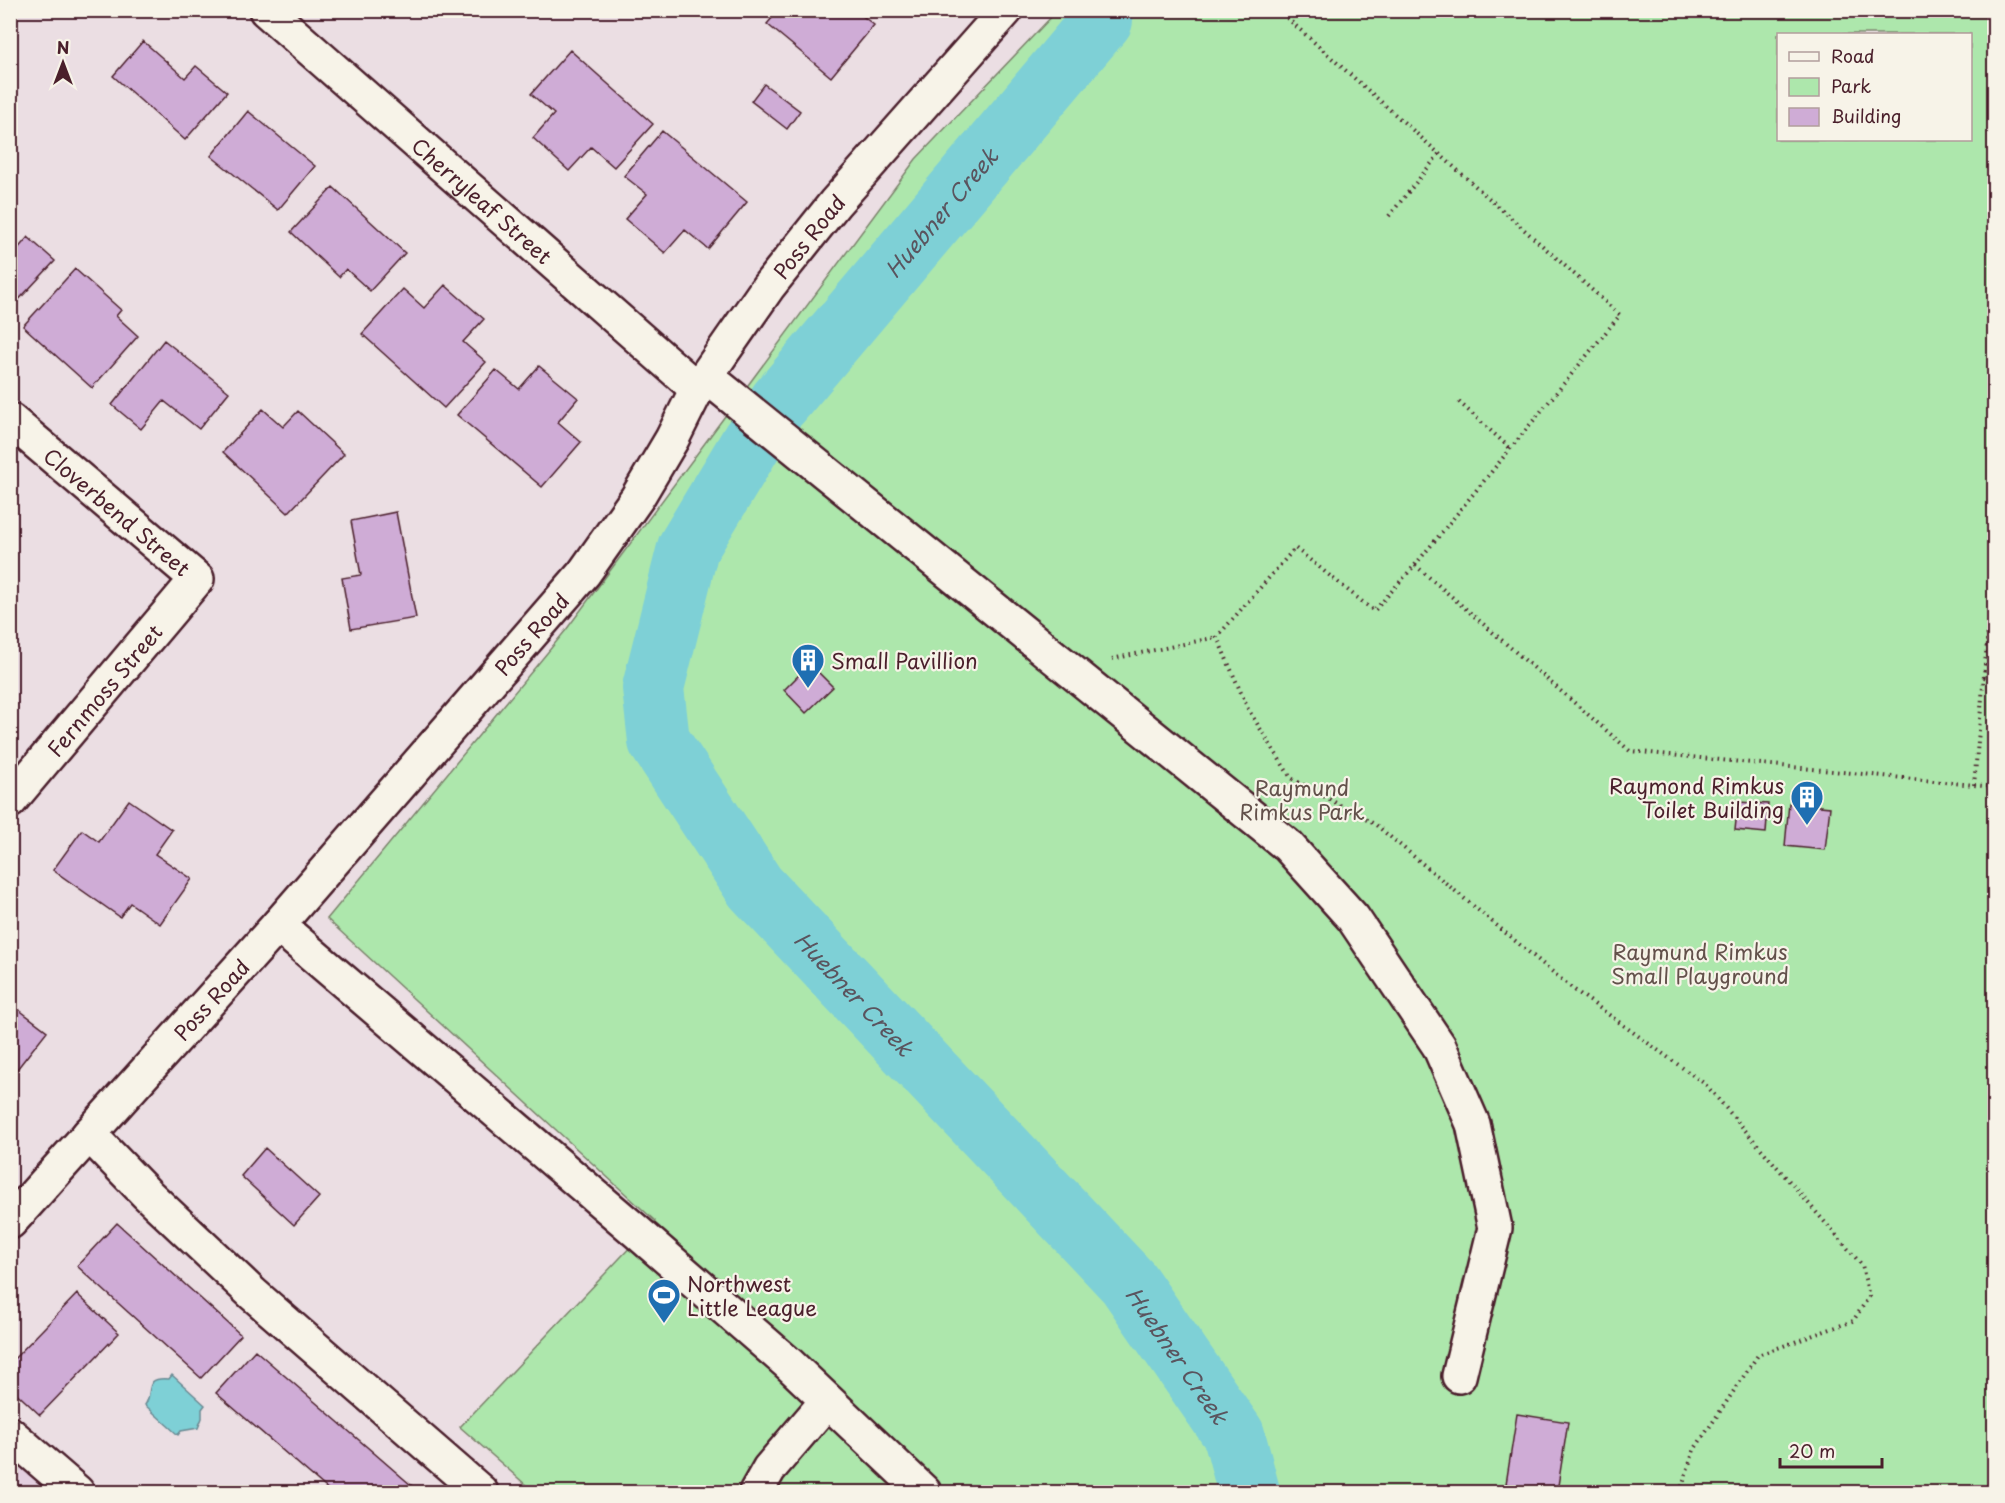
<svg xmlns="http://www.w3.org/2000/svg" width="2005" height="1503" font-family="'Playpen Sans',sans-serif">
  <rect width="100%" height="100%" fill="#ebdee3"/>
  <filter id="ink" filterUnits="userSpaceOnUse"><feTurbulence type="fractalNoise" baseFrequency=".0167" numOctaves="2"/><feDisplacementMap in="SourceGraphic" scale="12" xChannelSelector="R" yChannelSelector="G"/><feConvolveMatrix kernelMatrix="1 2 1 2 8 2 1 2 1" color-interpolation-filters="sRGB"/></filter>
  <g filter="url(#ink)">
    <path fill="#e3cfdf" d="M11,1441L67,1492H11Z"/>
    <path fill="#ade7ac" stroke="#7c836c" stroke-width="1.5" fill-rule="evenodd" d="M1057,11H1994V1492H534L460,1427L655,1221L327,919L566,630L916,159ZM1778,34H1970V140H1778Z"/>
    <path fill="#7ed0d6" stroke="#698992" stroke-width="1.5" d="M172,1375L205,1405L202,1409V1418L198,1428L181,1431L178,1435L145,1405C154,1393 142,1376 169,1379Z"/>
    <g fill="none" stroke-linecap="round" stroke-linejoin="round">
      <g stroke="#7ed0d6" stroke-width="62">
        <path id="s1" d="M779,403L1102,20"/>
        <path id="s2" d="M753,440L688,548L653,688L659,741L755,887L1128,1282L1234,1435L1249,1492"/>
      </g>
    </g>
    <path fill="#cfacd6" stroke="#4a1f2b" stroke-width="1.5" d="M779,10H855L874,25L831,77L767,24Z
      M143,41L185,78L196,66L227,92L185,140L113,76Z
      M570,50L653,124L614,167L591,147L569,171L533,138L554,114L531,94Z
      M764,84L800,111L787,129L751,101Z
      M248,111L315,166L278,210L211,156Z
      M662,131L747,202L708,249L685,230L665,253L625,219L647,194L624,176Z
      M333,187L405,253L370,291L346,269L339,277L291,232Z
      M28,237L55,261L10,309V248L15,252Z
      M75,269L121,310L116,316L138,336L92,388L23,326Z
      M445,285L484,319L463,342L486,362L444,408L362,334L403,289L424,308Z
      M164,340L229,392L199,429L164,401L141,429L112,405Z
      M539,366L578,398L558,422L581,442L542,487L457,415L496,370L519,389Z
      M263,409L283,427L298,411L344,454L288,513L223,452Z
      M396,512L416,618L351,629L342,578L361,575L351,521Z
      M810,664L833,687L806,713L784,690Z
      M129,800L172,830L155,854L192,879L160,924L130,903L120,917L53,870L82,830L99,842Z
      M1738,802L1768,804L1766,833L1735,830Z
      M1789,803L1830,807L1825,850L1785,846Z
      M10,1003L47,1031L10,1078Z
      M265,1148L319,1197L294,1225L241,1176Z
      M117,1223L241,1335L201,1378L77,1266Z
      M77,1294L119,1333L40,1415L10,1387V1363Z
      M255,1350L419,1492H331L216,1393Z
      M1517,1414L1568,1422L1557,1492L1506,1484Z"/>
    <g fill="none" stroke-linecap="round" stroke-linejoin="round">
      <defs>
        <g id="minor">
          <path id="s3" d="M266,10L697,389"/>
          <path d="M706,376L1288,846L1353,918L1439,1046L1473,1124L1495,1228L1459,1376"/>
          <path id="s4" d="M10,420L197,579L10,801"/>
          <path d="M278,925L636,1231L789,1364L924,1492"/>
          <path d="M89,1134L147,1194L253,1294L481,1492"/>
          <path id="s5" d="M10,1222L278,925L584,573L637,498L672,439L697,389L768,287L835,203L1006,10"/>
          <path d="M10,1434L77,1492"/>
          <path d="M756,1492L769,1469L827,1401"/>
        </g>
      </defs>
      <use href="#minor" stroke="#4a1f2b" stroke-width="38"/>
      <path stroke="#4a1f2b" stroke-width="4" stroke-dasharray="1.5 4.5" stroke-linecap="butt" d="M1278,10L1620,315L1415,565
        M1389,216L1439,154
        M1459,402L1511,449
        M1112,659L1217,637
        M1984,677L1994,681
        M1974,785L1994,566
        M1680,1492L1694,1450L1758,1355L1853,1321L1869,1297L1862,1265L1705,1084L1573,989L1376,825L1291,778L1248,709L1217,637L1295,548L1374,611L1415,565L1630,751L1994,787"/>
      <use href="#minor" stroke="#f7f3e8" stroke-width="33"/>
    </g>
  </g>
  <defs>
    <symbol id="building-pin" viewBox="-11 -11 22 30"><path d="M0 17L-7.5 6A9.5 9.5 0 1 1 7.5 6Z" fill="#1f6fb2" stroke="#f7f3e8"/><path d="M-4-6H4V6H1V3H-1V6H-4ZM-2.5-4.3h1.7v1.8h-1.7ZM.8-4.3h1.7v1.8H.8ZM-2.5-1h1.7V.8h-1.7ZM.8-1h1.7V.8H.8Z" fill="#fff"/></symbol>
    <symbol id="stadium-pin" viewBox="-11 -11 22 30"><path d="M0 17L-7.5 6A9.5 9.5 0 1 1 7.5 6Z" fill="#1f6fb2" stroke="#f7f3e8"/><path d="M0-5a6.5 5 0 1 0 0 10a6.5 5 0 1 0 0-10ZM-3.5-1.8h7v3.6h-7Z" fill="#fff"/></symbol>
  </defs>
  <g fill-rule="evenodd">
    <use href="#building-pin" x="789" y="641" width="38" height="52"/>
    <use href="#building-pin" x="1788" y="778" width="38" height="52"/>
    <use href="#stadium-pin" x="645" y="1276" width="38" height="52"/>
  </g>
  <g text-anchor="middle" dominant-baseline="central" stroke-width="4.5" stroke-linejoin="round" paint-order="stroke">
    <g font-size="21" fill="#4a1f2b" stroke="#f7f3e8">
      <text stroke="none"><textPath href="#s3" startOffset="288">Cherryleaf Street</textPath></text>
      <text stroke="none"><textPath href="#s5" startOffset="1272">Poss Road</textPath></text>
      <text stroke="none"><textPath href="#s4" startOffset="141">Cloverbend Street</textPath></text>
      <text stroke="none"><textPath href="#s5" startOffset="786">Poss Road</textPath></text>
      <text transform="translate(104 690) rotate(-50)">Fernmoss Street</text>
      <text stroke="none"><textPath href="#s5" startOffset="300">Poss Road</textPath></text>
    </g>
    <g font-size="21" fill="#4a1f2b" stroke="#f7f3e8" text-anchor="start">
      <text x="831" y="660">Small Pavillion</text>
      <text x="1784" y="785" text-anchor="end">Raymond Rimkus<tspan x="1784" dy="24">Toilet Building</tspan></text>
      <text x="687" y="1283">Northwest<tspan x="687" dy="24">Little League</tspan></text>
    </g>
    <g font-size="21" fill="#63514b" stroke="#f7f3e8">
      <text x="1302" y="787">Raymund<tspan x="1302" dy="24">Rimkus Park</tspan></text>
      <text x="1700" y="951">Raymund Rimkus<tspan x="1700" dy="24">Small Playground</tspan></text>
    </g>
    <g font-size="22" font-style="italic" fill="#5a545e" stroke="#f7f3e8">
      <text stroke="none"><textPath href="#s1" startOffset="250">Huebner Creek</textPath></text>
      <text stroke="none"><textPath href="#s2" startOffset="644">Huebner Creek</textPath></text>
      <text stroke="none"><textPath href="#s2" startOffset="1130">Huebner Creek</textPath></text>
    </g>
  </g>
  <rect width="2005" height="1503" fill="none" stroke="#f7f3e8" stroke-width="36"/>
  <rect x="18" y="18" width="1969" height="1467" fill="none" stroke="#4a1f2b" stroke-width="2" filter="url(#ink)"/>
  <rect x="1777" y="33" width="195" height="108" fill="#f7f3e8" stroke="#b29e9c" stroke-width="1.5"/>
  <rect x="1789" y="52" width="30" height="9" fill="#f7f3e8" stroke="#b29e9c" stroke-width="1.5"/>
  <text x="1831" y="63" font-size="18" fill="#4a1f2b">Road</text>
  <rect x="1789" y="78" width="30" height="18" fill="#ade7ac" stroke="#b29e9c" stroke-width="1.5"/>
  <text x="1831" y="93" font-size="18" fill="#4a1f2b">Park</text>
  <rect x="1789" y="108" width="30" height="18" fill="#cfacd6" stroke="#b29e9c" stroke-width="1.5"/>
  <text x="1831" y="123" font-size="18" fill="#4a1f2b">Building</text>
  <g transform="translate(63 63)" stroke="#f7f3e8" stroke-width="4.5" paint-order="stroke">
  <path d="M0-4.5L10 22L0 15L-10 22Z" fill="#4a1f2b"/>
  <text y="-9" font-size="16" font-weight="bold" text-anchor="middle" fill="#4a1f2b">N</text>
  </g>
  <path d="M1780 1458v9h102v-9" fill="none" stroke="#4a1f2b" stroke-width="3"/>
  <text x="1789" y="1458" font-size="18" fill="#4a1f2b" stroke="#f7f3e8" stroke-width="4.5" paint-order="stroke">20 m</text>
</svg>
